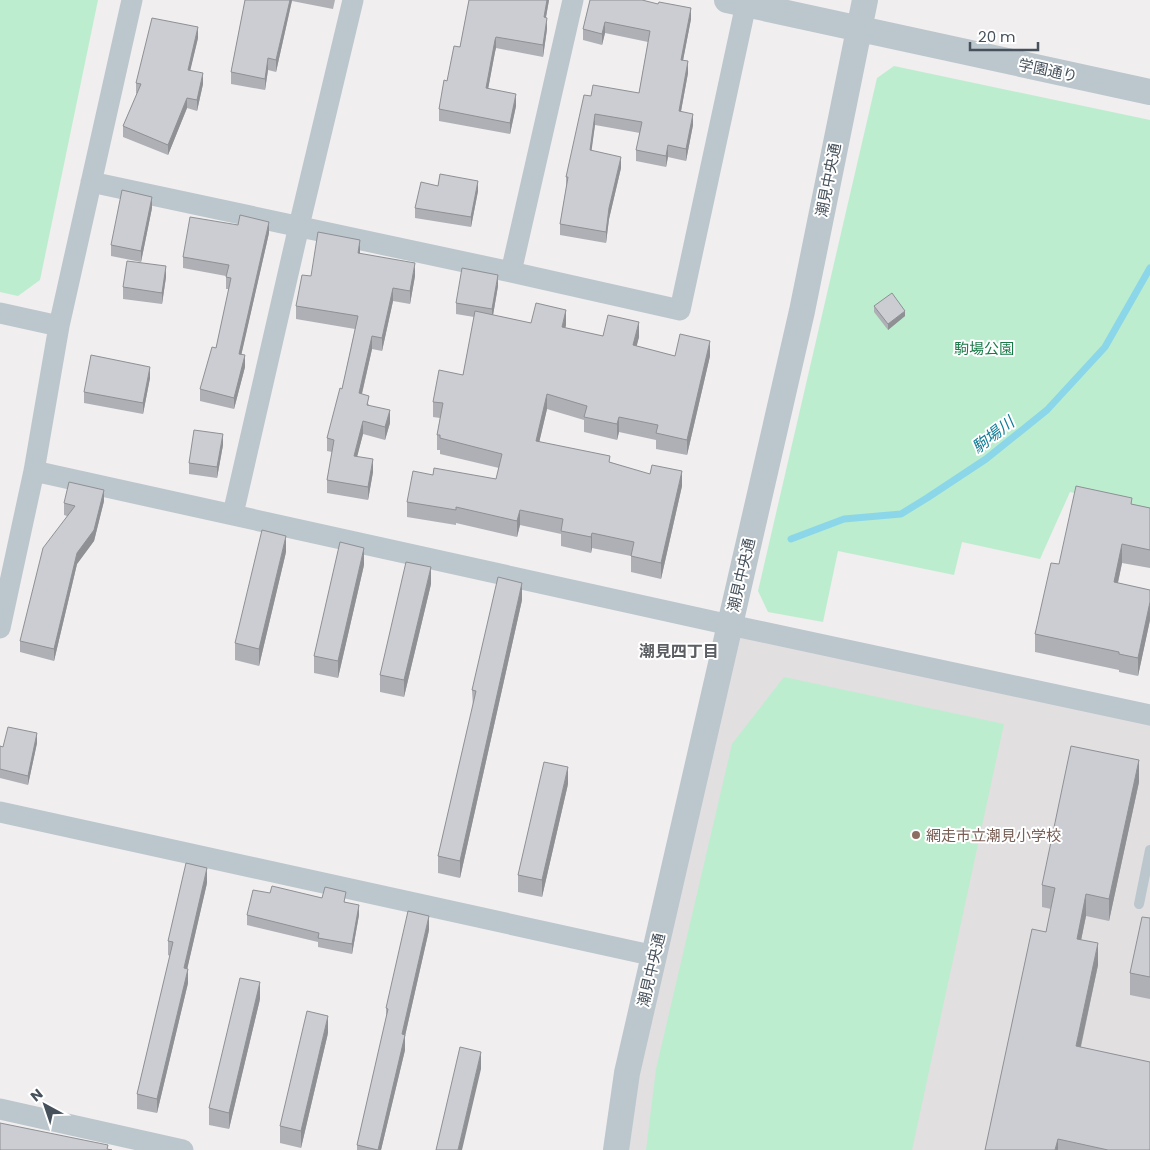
<svg xmlns="http://www.w3.org/2000/svg" width="1150" height="1150" font-family="Poppins,'Noto Sans JP',sans-serif">
  <rect width="100%" height="100%" fill="#f0eeee"/>
  <path fill="#e1dfe0" d="M730,625L1150,715V1150H616Z"/>
  <path fill="#bdedcf" d="M0,0H98L40,280L18,296L0,292Z
    M894,66L1150,120V512L1070,492L1040,559L962,542L954,575L838,551L823,622L768,612L758,591L877,78Z
    M784,677L1004,724L912,1150H646L656,1069L732,744Z"/>
  <g fill="none" stroke-linecap="round" stroke-linejoin="round">
    <path stroke="#8bd7e9" stroke-width="7" d="M791,539L844,519L901,514L927,498L986,459L1047,410L1105,347L1150,268"/>
    <path stroke="#bcc6cd" stroke-width="10" d="M1139,904L1150,850"/>
    <path stroke="#bcc6cd" stroke-width="21" d="M91,182L511,272L680,310L746,4
      M511,272L573,0
      M0,313L59,326
      M34,471L730,625L1150,715
      M233,514L299,226L353,0
      M0,628L34,471L59,326L132,0
      M0,812L655,956
      M0,1109L183,1150"/>
    <path stroke="#bcc6cd" stroke-width="26" d="M727,0L1150,92
      M616,1150L627,1073L802,311L865,0"/>
  </g>
  <path fill="#afb0b5" d="M245,0H335L333,9L292,1L276,72L268,70L265,90L231,84V72Z
    M469,0H549L546,17L547,29L543,57L496,48L495,52L488,89L516,106L510,134L439,121V109L447,81L460,47Z
    M590,0L691,19L683,60L688,73L681,111L693,125L686,161L668,157L666,167L636,161V150L640,133L595,125L591,151L621,168L609,219L606,243L560,235V224L566,188V177L591,96L639,93L648,42L605,33L602,45L583,40V29Z
    M198,38L190,70L203,84L197,111L187,108L168,155L123,137V126L137,94L136,93V83Z
    M438,186L478,191L471,227L415,218V208Z
    M152,208L141,262L111,256V245Z
    M269,233L241,355L245,367L234,409L200,401V389L216,348L229,289H226V276L183,268V257Z
    M360,253L415,276L410,304L393,301L382,351L372,349L362,394L369,405L390,423L385,440L363,434L357,456L373,472L368,500L327,493V480L332,452L327,451V438L342,389L355,329L296,319V306L311,276Z
    M166,277L162,304L123,299V287Z
    M498,286L493,315L531,323L566,325L565,328L603,336L639,337L636,346L675,356H710L687,455L656,449V440L619,432L617,440L584,432V420L547,409L539,442L610,462L682,486L661,579L631,572V556L592,548L591,553L561,546V534L520,525L517,537L456,523V525L407,517V502L433,475L496,479L499,468L440,454V450H437V435L440,418L433,417V402L463,375L474,317L456,314V303Z
    M874,306L905,316L888,330L874,312Z
    M150,378L143,414L84,403V392Z
    M223,445L217,478L189,474V463Z
    M104,501L94,541L77,564L54,661L20,652V641L67,516L64,515V503Z
    M1132,504L1150,508V568L1122,563L1118,583L1150,590V620L1138,676L1119,672V670L1035,652V634L1059,564Z
    M286,552L259,666L235,660V643Z
    M364,565L338,678L314,673V656Z
    M431,584L404,697L380,692V675Z
    M522,600L460,878L438,873V856L473,707L472,690Z
    M37,743L28,785L0,778V746L3,747Z
    M1139,782L1109,921L1086,916L1081,940L1098,965L1081,1047L1150,1150H985L1046,932L1051,909L1042,907V885Z
    M568,784L542,897L518,892V875Z
    M207,883L187,969L188,983L157,1113L137,1109V1094L170,956L168,955V941Z
    M270,893L322,898L346,902L359,915L352,954L318,947V942L247,925V915Z
    M1150,918V999L1130,995V973Z
    M429,930L405,1036V1050L381,1150H357V1145L386,1021V1008Z
    M260,999L229,1129L209,1125V1108Z
    M328,1033L301,1148L280,1143V1126Z"/>
  <path fill="#8e9094" d="M290,0H292L276,72V60Z
    M547,0H549L544,28V17Z
    M691,8V19L681,71V60Z
    M547,18V29L543,57V45Z
    M605,22V33L602,45V34Z
    M198,27V38L188,80V70Z
    M496,37V48L495,52L486,100V88L495,40Z
    M268,58V70L265,90V79Z
    M688,61V73L679,122V111Z
    M203,73V84L197,111V100Z
    M516,94V106L510,134V123Z
    M187,98V108L168,155V145Z
    M595,114V125L590,162V150Z
    M693,114V125L686,161V149Z
    M668,145V157L666,167V156Z
    M621,157V168L609,219L606,243V232L609,208Z
    M478,181V191L471,227V217Z
    M152,197V208L141,262V251Z
    M269,222V233L239,365V354Z
    M360,240V253L358,266V253Z
    M415,263V276L410,304V291Z
    M166,266V277L162,304V293Z
    M498,275V286L492,321V309Z
    M393,288V301L382,351V338Z
    M566,310V325L562,343V327Z
    M905,311V316L888,330V324Z
    M639,322V337L633,361V345Z
    M372,336V349L359,406V393Z
    M710,341V356L687,455V440Z
    M245,355V367L234,409V398Z
    M150,367V378L143,414V403Z
    M547,394V409L536,456V441Z
    M390,410V423L385,440V427Z
    M619,417V432L617,440V424Z
    M363,421V434L354,469V456Z
    M223,434V445L217,478V467Z
    M373,459V472L368,500V487Z
    M682,471V486L661,579V563Z
    M104,490V501L94,541L77,564L54,661V649L77,553Z
    M520,510V525L517,537V521Z
    M592,533V548L591,553V537Z
    M286,536V552L259,666V649Z
    M1122,544V563L1114,600V582Z
    M364,548V565L338,678V661Z
    M431,567V584L404,697V680Z
    M522,583V600L460,878V861Z
    M1150,602V620L1138,676V658Z
    M37,733V743L28,785V776Z
    M1139,760V782L1109,921V899Z
    M568,767V784L542,897V880Z
    M207,868V883L184,983V968Z
    M1086,894V916L1077,960V939Z
    M359,905V915L352,954V944Z
    M429,916V930L405,1036V1050L381,1150H378L402,1034Z
    M1098,943V965L1076,1068V1046Z
    M188,969V983L157,1113V1099Z
    M260,982V999L229,1129V1113Z
    M328,1016V1033L301,1148V1131Z
    M481,1052V1069L462,1150H458Z
    M1058,1139V1150H1055Z"/>
  <path fill="#cbcdd3" stroke="#8e9094" d="M245,0H290L276,60L268,58L265,79L231,72Z
    M469,0H547L544,17L547,18L543,45L496,37L495,40L486,88L516,94L510,123L439,109L444,80L447,81L454,46L460,47Z
    M590,0H642L658,4L659,2L691,8L681,60L688,61L679,111L693,114L686,149L668,145L666,156L636,150L642,122L595,114L590,150L621,157L609,208L606,232L560,224L568,177H566L584,95L591,96L593,85L639,93L650,31L605,22L602,34L583,29Z
    M152,18L198,27L188,70L203,73L197,100L187,98L168,145L123,126L141,84L136,83Z
    M440,174L478,181L471,217L415,208L421,182L438,186Z
    M122,190L152,197L141,251L111,245Z
    M240,215L269,222L239,354L245,355L234,398L200,389L212,347L216,348L231,278L226,277L229,265L183,257L190,217L238,225Z
    M318,232L360,240L358,253L415,263L410,291L393,288L382,338L372,336L359,393L369,396L367,405L390,410L385,427L363,421L354,456L373,459L368,487L327,480L334,440L327,438L340,388L342,389L358,316L296,306L302,275L311,276Z
    M127,261L166,266L162,293L123,287Z
    M462,268L498,275L492,309L456,303Z
    M892,293L905,311L888,324L874,306Z
    M536,303L566,310L562,327L603,336L608,315L639,322L633,345L675,356L680,334L710,341L687,440L656,433L658,425L619,417L617,424L584,417L587,406L547,394L536,441L610,456L609,462L650,474L652,465L682,471L661,563L631,556L634,542L592,533L591,537L561,531L563,519L520,510L517,521L456,507V510L407,502L413,471L433,475L434,468L496,479L502,454L440,438V435H437L443,403L433,402L439,370L463,375L475,311L531,323Z
    M91,355L150,367L143,403L84,392Z
    M194,430L223,434L217,467L189,463Z
    M69,482L104,490L94,530L77,553L54,649L20,641L43,548L75,506L64,503Z
    M1076,486L1132,498L1131,504L1150,508V550L1122,544L1114,582L1150,590V602L1138,658L1119,654V652L1035,634L1051,563L1059,564Z
    M262,530L286,536L259,649L235,643Z
    M340,542L364,548L338,661L314,656Z
    M406,562L431,567L404,680L380,675Z
    M498,577L522,583L460,861L438,856L476,691L472,690Z
    M8,727L37,733L28,776L0,769V746L3,747Z
    M1071,746L1139,760L1109,899L1086,894L1077,939L1098,943L1076,1046L1150,1062V1150H1108L1058,1139L1055,1150H985L1032,929L1046,932L1055,888L1042,885Z
    M544,762L568,767L542,880L518,875Z
    M186,863L207,868L184,968L188,969L157,1099L137,1094L173,942L168,941Z
    M272,886L322,898L325,887L346,892L344,902L359,905L352,944L318,938L319,933L247,915L253,890L270,893Z
    M408,911L429,916L402,1034L405,1035L378,1150L357,1145L388,1009L386,1008Z
    M1142,917L1150,918V977L1130,973Z
    M240,978L260,982L229,1113L209,1108Z
    M307,1011L328,1016L301,1131L280,1126Z
    M460,1047L481,1052L458,1150H436Z
    M0,1123L108,1145L107,1149L112,1150H0Z"/>
  <circle fill="#8d6e63" stroke="#fff" stroke-width="2" cx="916" cy="835" r="5"/>
  <g text-anchor="middle" dominant-baseline="central" stroke-width="4" stroke-linejoin="round" paint-order="stroke">
    <g font-size="15" fill="#46515b" stroke="#fff">
      <text transform="translate(1048 70) rotate(12)">学園通り</text>
      <text transform="translate(828 180) rotate(-79)">潮見中央通</text>
      <text transform="translate(741 575) rotate(-77)">潮見中央通</text>
      <text transform="translate(651 970) rotate(-77)">潮見中央通</text>
    </g>
    <g font-size="15" fill="#197a48" stroke="#fff">
      <text x="984" y="348">駒場公園</text>
    </g>
    <g font-size="15" fill="#785e54" stroke="#fff" text-anchor="start">
      <text x="926" y="835">網走市立潮見小学校</text>
    </g>
    <g font-size="16" font-style="italic" fill="#107c96" stroke="#fff">
      <text transform="translate(993 435) rotate(-38)">駒場川</text>
    </g>
    <g font-size="16" font-weight="bold" fill="#5b5e63" stroke="#fff">
      <text x="679" y="651">潮見四丁目</text>
    </g>
  </g>
  <g transform="translate(45 1105) rotate(320)" stroke="#ffffff" stroke-width="4" paint-order="stroke">
  <path d="M0-4L9 19L0 12L-9 19Z" fill="#46515b"/>
  <text y="-8" font-size="14" font-weight="bold" text-anchor="middle" fill="#46515b">N</text>
  </g>
  <path d="M970 42v8h68v-8" fill="none" stroke="#46515b" stroke-width="2.5"/>
  <text x="978" y="42" font-size="15" fill="#46515b" stroke="#ffffff" stroke-width="4" paint-order="stroke">20 m</text>
</svg>
